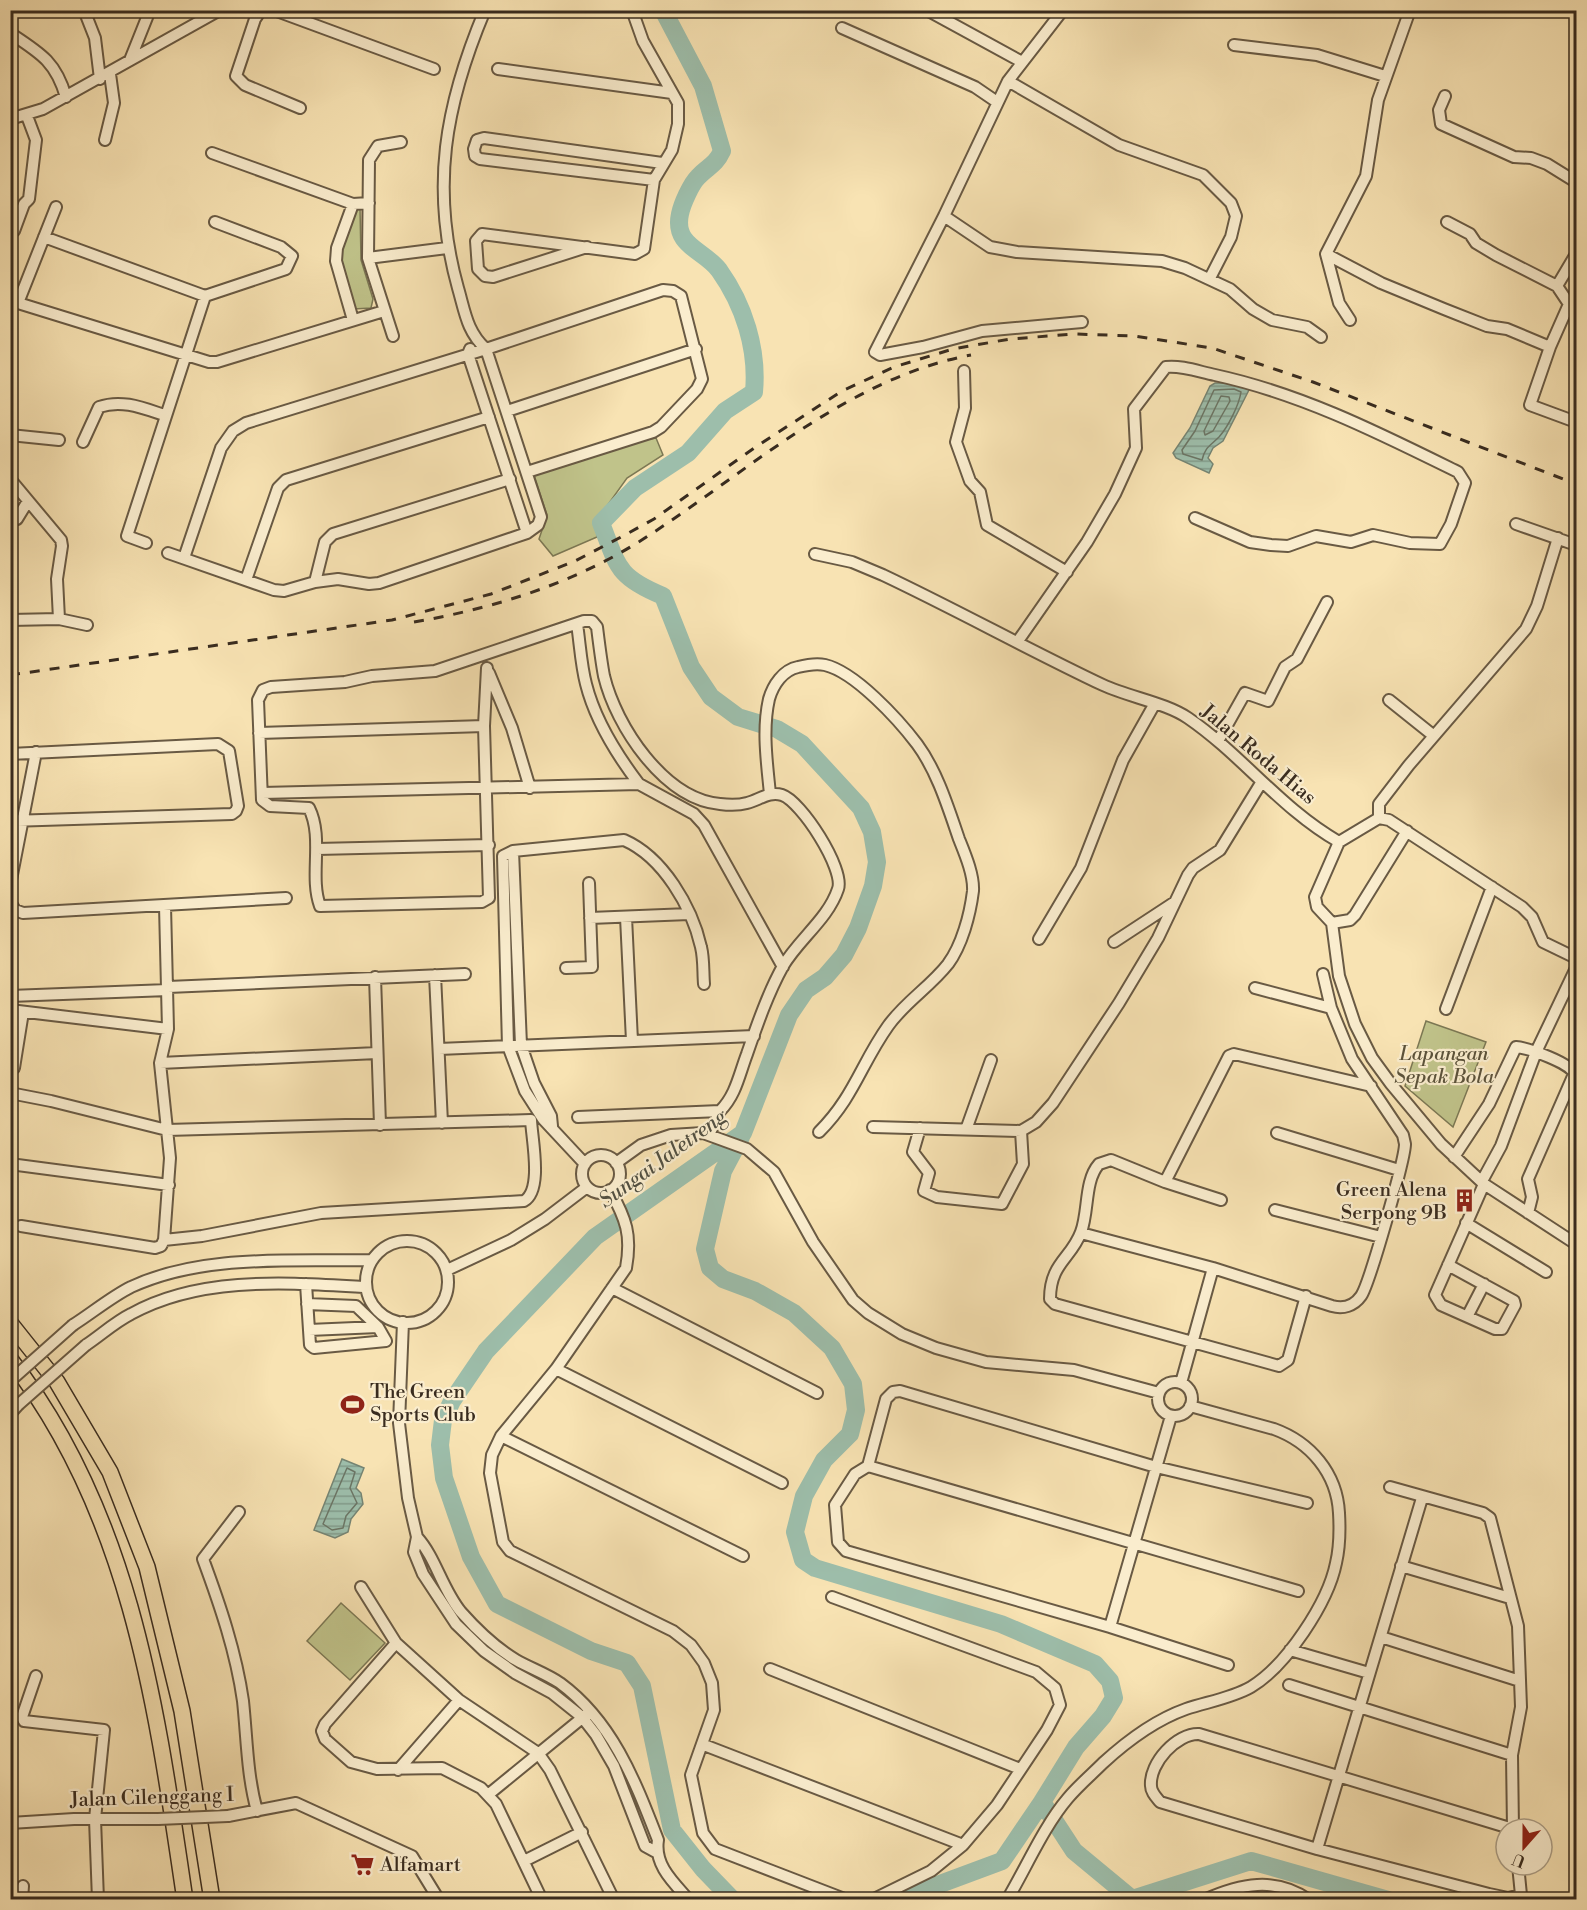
<svg xmlns="http://www.w3.org/2000/svg" width="1587" height="1910" font-family="'Libre Bodoni',serif">
  <defs>
    <pattern id="water-rules" width="6" height="5" patternUnits="userSpaceOnUse" patternTransform="scale(1.5)"><rect width="6" height="5" fill="#9dbeab"/><path d="M0 2.5h6" fill="none" stroke="#819b8b"/></pattern>
  </defs>
  <rect width="100%" height="100%" fill="#f8e3b3"/>
  <filter id="stains"><feTurbulence type="fractalNoise" baseFrequency=".00333" numOctaves="4"/><feColorMatrix values="0 0 0 0 .2 0 0 0 0 .09 0 0 0 0 .02 0 0 0 .5 -.17"/></filter>
  <radialGradient id="worn" r=".72"><stop offset=".6" stop-color="#630" stop-opacity="0"/><stop offset="1" stop-color="#630" stop-opacity=".3"/></radialGradient>
  <path fill="#c0c38a" stroke="#7c7854" stroke-width="1.5" d="M350,208H360L361,260L373,299L371,308L353,309L337,265Z
    M656,438L663,455L627,478L597,520V537L553,556L539,539L547,515L534,475L632,442Z
    M1426,1021L1486,1042L1453,1127L1405,1086Z
    M341,1603L385,1643L350,1680L307,1641Z"/>
  <path fill="url(#water-rules)" stroke="#758473" stroke-width="1.5" d="M1215,383H1236L1250,388L1223,441L1213,448L1208,458L1213,464L1209,473L1176,458L1173,453L1190,428L1210,386Z
    M342,1459L364,1468L356,1488L361,1493L363,1504L351,1519L348,1532L335,1538L314,1530Z"/>
  <g fill="none" stroke-linecap="round" stroke-linejoin="round">
    <path stroke="#6b7565" stroke-width="1.5" d="M1234,389L1241,392C1239,405 1228,427 1219,437C1210,446 1205,447 1202,460L1183,454L1182,450L1195,431L1214,390Z
      M1221,396L1229,397L1230,401L1213,431L1205,435L1204,431Z
      M347,1468L355,1472L350,1488L357,1503L346,1516L343,1528L332,1530L323,1524Z"/>
    <path stroke="#9dbeab" stroke-width="18" d="M663,10L703,86L722,151C715,166 708,166 698,177C691,184 682,204 680,214C673,246 704,250 719,270C744,305 758,349 754,392L725,411L688,453L635,488L601,523C618,567 617,577 663,596L691,667L711,697L738,717L777,729L802,744L861,808L872,832L877,862L873,886L858,928L844,955L825,977L806,990L789,1015L743,1133L595,1237L486,1351L452,1401L443,1420L440,1445L444,1478L471,1557L497,1604L591,1651L627,1663L642,1686L672,1830L703,1869L733,1900
      M741,1137L723,1171L705,1249L710,1268L723,1279L755,1291L794,1313L832,1348L853,1384L856,1410L850,1434L824,1460L804,1496L795,1532L803,1560L815,1568L1001,1624L1095,1664L1110,1681L1114,1698L1103,1716L1076,1747L1042,1802
      M897,1900L1002,1861L1042,1802L1074,1851L1132,1899L1251,1861L1388,1900"/>
    <defs>
      <path id="minor" d="M84,10L95,38L100,79
        M261,10L255,19L236,76L245,85L300,108
        M274,10L434,69
        M927,10L1022,62
        M1063,10L1008,81L944,216L875,352L880,355L923,347L982,331L1082,322
        M842,28L975,87L997,102
        M13,35C42,54 56,63 66,97
        M1234,45L1317,55L1385,76
        M130,60L150,10
        M498,69L672,93
        M1008,81L1119,145L1203,175L1231,203L1236,216L1231,237L1210,278
        M1445,96L1439,110L1441,124L1514,157L1531,158L1547,164L1576,182
        M10,119L43,109L220,10
        M105,140L114,103L110,74
        M212,153L353,204L369,203
        M654,180L480,159L475,156L474,149L477,140L484,138L662,163
        M56,207L18,303L209,362H217L384,311
        M944,216L990,247L1017,252L1162,261L1185,268L1230,289L1253,309L1272,320L1307,327L1321,337
        M1447,222L1470,234L1476,243L1496,255L1557,286
        M10,232L14,231L24,204L29,199L31,182L36,140L27,116
        M44,237L205,296L286,269L292,256L281,247L215,222
        M587,247L493,277L485,276L478,269L476,241L482,234L635,254L644,249L654,180L672,150L678,124V103L643,41L632,10
        M1326,254L1381,283L1444,309L1487,326L1507,329L1550,347L1569,304L1557,286L1576,254
        M368,258L447,248
        M353,320L336,261L337,248L353,204
        M1350,320L1339,303L1326,254L1366,176L1378,100L1410,10
        M393,336L368,258L369,160L378,146L401,142
        M1550,347L1530,405L1576,422
        M470,349L468,354L527,533
        M964,371L965,408L956,442L970,481L980,492L987,525L1067,572
        M507,411L696,349
        M10,435L59,440
        M83,442L99,407C122,399 143,408 164,415
        M10,479L61,540L62,546L57,579L59,619
        M10,519H17L28,501
        M1516,524L1576,545
        M146,543L127,536L205,296
        M168,553L274,590L284,591L315,582L338,579L369,584L379,583L527,533L538,525L541,517L486,349C467,332 465,312 458,288C430,188 445,105 485,10
        M815,554L852,562L883,575C957,610 1029,650 1103,685C1129,697 1166,703 1188,718C1242,755 1281,809 1339,842
        M184,558L221,448L233,431L246,423L486,349L663,290L673,291L681,296L702,379L697,389L661,427L653,432L527,472
        M246,580L278,488L286,480L489,417
        M315,582L325,542L333,534L510,479
        M10,620L59,619L87,625
        M577,624C580,644 581,665 586,684C595,720 617,755 639,784
        M1018,641L1087,542L1115,494L1136,448L1134,409L1166,367C1181,365 1200,372 1215,375C1302,394 1379,433 1458,472L1465,483L1451,524L1440,544L1410,543L1373,535L1351,542L1316,536L1288,546L1271,545L1250,542L1195,518
        M487,668L484,726L489,898L482,902L320,906C309,876 324,838 309,808L270,806L262,800L258,700L263,690L271,687L345,682L372,676L435,671L584,621H592L597,627C599,643 601,660 604,676C616,726 664,799 720,804C728,805 740,805 747,803C759,800 769,791 782,795C801,801 845,869 838,889C828,919 799,939 783,966C768,993 757,1025 747,1054C739,1075 736,1095 720,1111L578,1117
        M489,673L512,728L530,788
        M1389,700L1434,736
        M259,733L484,726
        M1218,741L1245,693L1268,701L1285,667L1297,659L1327,602
        M10,754L218,744L229,751L238,806L236,811L232,814L10,821
        M262,793L639,784L694,814L704,825L783,967
        M770,794C767,763 762,730 769,699C773,685 783,670 798,667C806,665 816,663 825,665C855,672 898,719 917,744C937,771 948,807 959,839C965,854 974,875 973,891C970,915 962,945 948,964C930,987 905,1002 888,1026C861,1064 854,1097 819,1132
        M1379,818V804L1409,765L1526,629L1537,606L1558,538
        M1339,842L1315,897L1317,907L1332,923L1339,976L1355,1024L1372,1058L1391,1084L1441,1144L1484,1184L1576,1244
        M1339,842L1379,818L1389,820L1522,907L1532,917L1543,942L1576,958
        M317,849L489,845
        M513,851L521,1045L534,1083L551,1116L552,1126
        M10,885L36,752
        M10,902L15,910L23,913L286,898
        M626,917L632,1041
        M590,918L689,914
        M1332,923L1350,920L1355,915L1407,831
        M1039,939L1081,868L1123,760L1154,705
        M1114,942L1175,902
        M566,968L592,967L589,883
        M435,975L442,1123
        M375,977L380,1125
        M168,987L465,974
        M1255,988L1331,1008
        M10,996L168,990
        M1446,1009L1492,887
        M10,1010L168,1029
        M439,1049L754,1036
        M160,1063L377,1053
        M14,1068L23,1012
        M10,1093L51,1101L167,1130L531,1120C532,1140 543,1190 524,1201L321,1213L202,1236L164,1240L161,1246L155,1248L21,1226
        M873,1127L1021,1131L1036,1122L1053,1103L1119,1003L1158,938L1188,875L1193,868L1220,850L1261,783
        M967,1127L991,1060
        M920,1128L913,1152L929,1173L924,1191L937,1197L1002,1204L1023,1164L1021,1131
        M1277,1133L1399,1170
        M709,1135L720,1111
        M582 1174a19 19 0 1 1 38 0a19 19 0 1 1-38 0Z
        M1454,1157L1489,1104L1516,1047C1528,1048 1571,1063 1574,1074L1528,1179L1532,1197L1528,1213
        M616,1163L641,1145L671,1135L703,1133L747,1149L774,1172L813,1242L853,1300L868,1313L902,1334L936,1348L986,1362L1074,1370L1159,1393
        M10,1164L169,1185
        M585,1164L543,1119L525,1091L508,1046L503,856L513,851L624,840C663,857 692,907 701,947C704,959 703,972 704,984
        M1482,1181L1501,1146L1536,1052L1576,968
        M1165,1182L1229,1056L1234,1054L1371,1086
        M610,1190C626,1219 632,1235 626,1268L556,1369L501,1436L492,1455L490,1473L503,1542L510,1551L673,1631L691,1645L704,1663L712,1683L714,1710L691,1775L703,1833L715,1849L847,1900
        M1221,1200L1165,1182L1111,1160L1099,1164C1084,1181 1089,1211 1081,1232C1071,1259 1050,1263 1050,1299L1055,1304L1279,1366L1288,1360L1306,1296
        M1275,1210L1381,1237
        M1466,1223L1546,1272
        M1081,1233L1213,1268L1332,1306C1343,1309 1354,1306 1361,1296C1369,1285 1405,1159 1405,1144L1403,1135L1352,1059L1331,1008L1323,974
        M164,1240L170,1158L160,1063L168,1029L165,906
        M366 1282a41 41 0 1 1 82 0a41 41 0 1 1-82 0Z
        M1448,1265L1514,1301L1515,1305L1502,1329H1495L1441,1305L1435,1295L1484,1184
        M447,1270L511,1240L545,1219L587,1187
        M306,1284L309,1330L378,1327
        M612,1288L817,1393
        M307,1304L356,1306L378,1327L386,1341L314,1348L310,1345L309,1330
        M1468,1315L1484,1284
        M403,1322L399,1423L408,1498L417,1537L414,1552L423,1574L456,1624L484,1651L515,1673L552,1693L582,1717L596,1735L614,1766L645,1846L656,1852
        M73,1325C92,1313 111,1297 131,1287C204,1253 293,1262 372,1260
        M86,1345C101,1335 115,1322 131,1314C201,1275 290,1283 366,1287
        M556,1369L782,1483
        M1158 1399a17 17 0 1 1 34 0a17 17 0 1 1-34 0Z
        M1181,1383L1213,1268
        M10,1414L18,1405
        M501,1436L743,1556
        M868,1466L1298,1591
        M1390,1487L1483,1513L1490,1518L1518,1626L1521,1707L1512,1755L1513,1829
        M239,1512L203,1559C220,1605 236,1652 243,1701C247,1739 247,1775 257,1811
        M1576,1530V1538
        M417,1537C436,1558 442,1589 461,1612C476,1629 496,1648 516,1660C530,1668 547,1674 560,1683C613,1722 635,1781 658,1840C654,1865 673,1882 689,1900
        M1401,1566L1510,1598
        M361,1587L396,1643L459,1700L538,1753L550,1770L614,1900
        M832,1597L1036,1672L1055,1688L1060,1705L1047,1730L997,1805L963,1845L931,1871L872,1900
        M1110,1627L1171,1416
        M1381,1637L1520,1681
        M396,1643L325,1724L322,1731L325,1739L351,1762L377,1769L442,1768L481,1788L496,1804L542,1900
        M1290,1650L1369,1673
        M1228,1665L1110,1627L846,1551L838,1542L835,1505L855,1474L868,1466L886,1399L893,1392L900,1391L1156,1467L1307,1503
        M770,1669L1020,1769
        M36,1676L22,1717L24,1721L104,1730L95,1819L98,1900
        M1289,1685L1512,1755
        M704,1745L963,1845
        M398,1770L459,1700
        M489,1794L587,1714
        M228,1816L296,1803L412,1856L439,1900
        M10,1823L74,1819H158
        M1513,1829L1199,1734C1177,1733 1149,1763 1151,1786C1151,1792 1156,1797 1160,1802L1317,1849L1489,1894L1508,1898L1521,1895
        M1317,1849L1422,1498
        M524,1861L582,1832
        M1518,1865L1521,1895L1525,1899
        M22,1900L23,1886
        M1007,1900C1026,1868 1044,1826 1068,1798C1078,1786 1092,1774 1103,1763C1127,1741 1155,1720 1186,1709C1207,1702 1232,1698 1251,1687C1286,1666 1328,1603 1336,1563C1340,1546 1340,1530 1339,1513C1337,1473 1310,1442 1274,1429L1190,1406
        M1204,1900C1240,1884 1275,1876 1309,1900"/>
      <path id="highway" d="M10,1323L57,1382L110,1472L147,1567L182,1711L212,1900
        M10,1359C132,1515 157,1711 185,1900"/>
    </defs>
    <use href="#minor" stroke="#695a44" stroke-width="14"/>
    <use href="#highway" stroke="#392c1f" stroke-width="18"/>
    <use href="#minor" stroke="#faedce" stroke-width="10"/>
    <use href="#highway" stroke="#f8e3b3" stroke-width="15"/>
    <path stroke="#392c1f" stroke-width="3" stroke-dasharray="10 10" stroke-linecap="butt" d="M414,622C496,608 578,582 648,536C750,470 848,378 971,355
      M10,675L392,620L491,594L575,561L623,536L654,519L757,446L842,391L894,367L953,349L1010,339L1075,334L1134,336L1212,348L1313,382L1576,484"/>
    <defs>
      <path id="minor-bridge" d="M10,1381L73,1325
        M18,1405L86,1345
        M158,1819L228,1816"/>
    </defs>
    <use href="#minor-bridge" stroke="#695a44" stroke-width="14" stroke-linecap="butt"/>
    <use href="#minor-bridge" stroke="#faedce" stroke-width="10"/>
  </g>
  <defs>
    <symbol id="building-bare" viewBox="-9 -9 18 18"><path d="M-4-6H4V6H1V3H-1V6H-4ZM-2.5-4.3h1.7v1.8h-1.7ZM.8-4.3h1.7v1.8H.8ZM-2.5-1h1.7V.8h-1.7ZM.8-1h1.7V.8H.8Z" fill="#8f2418" stroke="#faedce" stroke-width="2.5" paint-order="stroke"/></symbol>
    <symbol id="stadium-bare" viewBox="-9 -9 18 18"><path d="M0-5a6.5 5 0 1 0 0 10a6.5 5 0 1 0 0-10ZM-3.5-1.8h7v3.6h-7Z" fill="#8f2418" stroke="#faedce" stroke-width="2.5" paint-order="stroke"/></symbol>
    <symbol id="supermarket-bare" viewBox="-9 -9 18 18"><path d="M-6-5.5h2.5l.6 2H6L4.5 2H-2.5L-4.4-4H-6ZM-1.5 3.2a1.3 1.3 0 1 0 .1 0ZM3 3.2a1.3 1.3 0 1 0 .1 0Z" fill="#8f2418" stroke="#faedce" stroke-width="2.5" paint-order="stroke"/></symbol>
  </defs>
  <g fill-rule="evenodd">
    <use href="#building-bare" x="1448" y="1184" width="33" height="33"/>
    <use href="#stadium-bare" x="336" y="1388" width="33" height="33"/>
    <use href="#supermarket-bare" x="346" y="1848" width="33" height="33"/>
  </g>
  <g text-anchor="middle" dominant-baseline="central" stroke-width="4.5" stroke-linejoin="round" paint-order="stroke">
    <g font-size="20" fill="#392c1f" stroke="#faedce">
      <text transform="translate(1258 755) rotate(40)">Jalan Roda Hias</text>
      <text transform="translate(152 1798) rotate(-2)">Jalan Cilenggang I</text>
    </g>
    <g font-size="20" font-style="italic" fill="#5b523a" stroke="#faedce">
      <text x="1444" y="1054">Lapangan<tspan x="1444" dy="23">Sepak Bola</tspan></text>
    </g>
    <g font-size="20" fill="#392c1f" stroke="#faedce" text-anchor="start">
      <text x="1447" y="1190" text-anchor="end">Green Alena<tspan x="1447" dy="23">Serpong 9B</tspan></text>
      <text x="370" y="1392">The Green<tspan x="370" dy="23">Sports Club</tspan></text>
      <text x="380" y="1865">Alfamart</text>
    </g>
    <g font-size="21" font-style="italic" fill="#525042" stroke="#faedce">
      <text transform="translate(663 1159) rotate(-36)">Sungai Jaletreng</text>
    </g>
  </g>
  <rect width="1587" height="1910" fill="none" stroke="#f8e3b3" stroke-width="36"/>
  <rect x="12" y="12" width="1563" height="1886" fill="none" stroke="#392c1f" stroke-width="3"/>
  <rect x="18" y="18" width="1551" height="1874" fill="none" stroke="#392c1f" stroke-width="1.5"/>
  <g transform="translate(1524 1847) rotate(201)"><circle r="28" fill="#faedce" stroke="#ada088" stroke-width="1.5"/>
  <path d="M0-4.5L10 22L0 15L-10 22Z" fill="#8f2418"/>
  <text y="-9" font-size="16" font-weight="bold" text-anchor="middle" fill="#392c1f">U</text>
  </g>
  <rect width="100%" height="100%" filter="url(#stains)"/>
  <rect width="100%" height="100%" fill="url(#worn)"/>
</svg>
